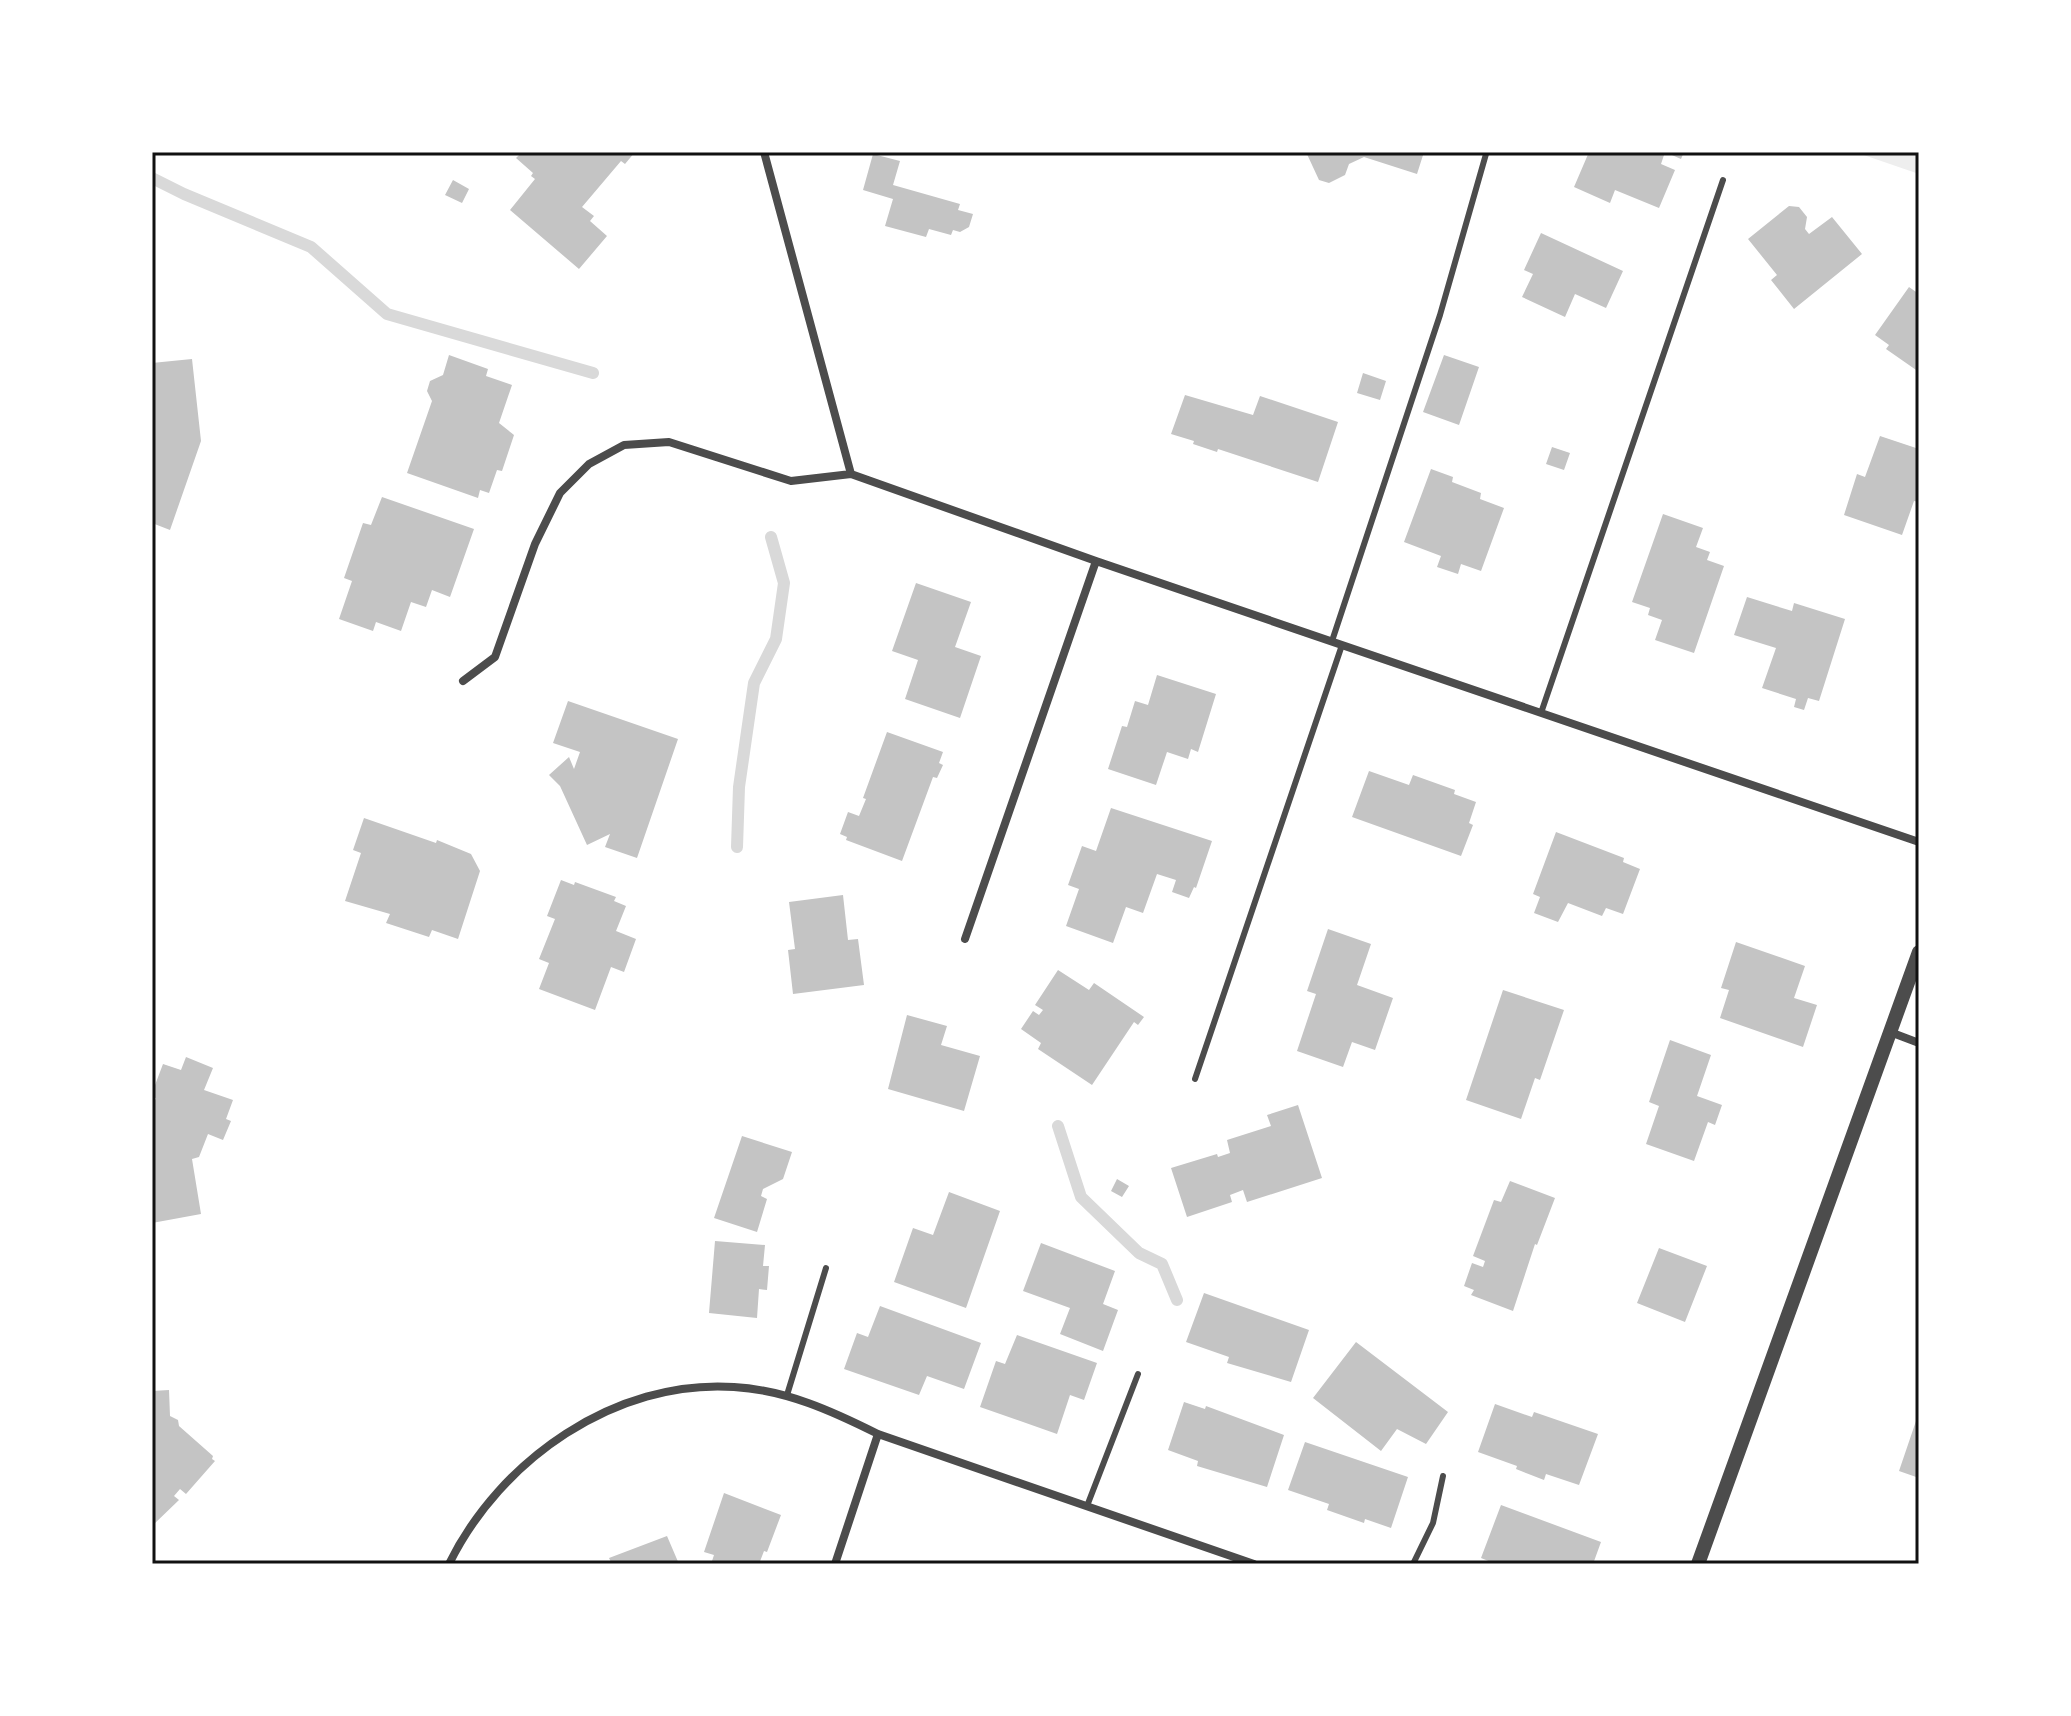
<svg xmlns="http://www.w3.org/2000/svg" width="2071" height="1716" font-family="'DM Sans',sans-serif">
  <rect width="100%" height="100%" fill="#fff"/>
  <path fill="#eee" d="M1855,152H1919V174Z"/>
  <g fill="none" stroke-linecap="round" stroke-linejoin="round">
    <path stroke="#d9d9d9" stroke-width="12" d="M152,178L184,194L311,247L387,314L593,373
      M737,847L739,787L754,683L776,639L784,583L771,537
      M1058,1126L1081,1197L1139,1253L1162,1264L1177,1300"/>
  </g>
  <path fill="#c4c4c4" d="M522,152H635L625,164L621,161L582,207L594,216L590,221L607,236L579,269L510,210L535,179L531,176L533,173L516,158Z
    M1306,152H1424L1417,174L1364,157L1349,164L1345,175L1329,183L1319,180Z
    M1589,152H1684L1681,159L1665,152L1661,164L1675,170L1659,208L1615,190L1610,203L1574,187Z
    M873,154L900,161L893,185L960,204L958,210L973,214L969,227L960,232L953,230L951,235L929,229L926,237L885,226L893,199L863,190Z
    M453,180L469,189L462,203L445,195Z
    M1789,206L1799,207L1807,217L1805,229L1809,234L1832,217L1862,254L1794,309L1771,280L1777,275L1748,239Z
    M1541,233L1623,271L1606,308L1575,294L1565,317L1522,297L1533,274L1524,270Z
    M1909,287L1919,294V372L1886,349L1889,345L1875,335Z
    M449,355L488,369L486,376L512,385L499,423L514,435L502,471L497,470L489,493L480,490L478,498L407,473L432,401L427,391L430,381L443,375Z
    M1444,355L1479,367L1459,425L1423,412Z
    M192,359L201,441L170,530L152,523V363Z
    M1363,373L1386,381L1380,400L1357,393Z
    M1185,395L1253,415L1260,396L1338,422L1318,482L1218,449L1217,452L1193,444L1194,441L1171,434Z
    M1880,436L1919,449V502L1914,501L1902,535L1844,515L1857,474L1865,477Z
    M1552,447L1570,453L1564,470L1546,464Z
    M1431,469L1453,477L1452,482L1481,493L1480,499L1504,508L1481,571L1461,564L1458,574L1437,567L1441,556L1404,542Z
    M382,497L474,529L450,597L432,590L426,607L411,602L401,631L376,622L373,631L339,619L352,581L344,578L363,523L371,525Z
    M1663,514L1703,528L1696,547L1710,552L1707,560L1724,566L1694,653L1655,640L1662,620L1648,615L1650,608L1632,602Z
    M916,583L971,602L955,647L981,656L960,718L905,699L918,660L892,651Z
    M1747,597L1792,611L1794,603L1845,619L1819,701L1808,698L1804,710L1794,707L1796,699L1762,688L1776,648L1734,635Z
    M1157,675L1216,694L1198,752L1191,749L1188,759L1167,752L1156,785L1108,769L1122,726L1127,727L1135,701L1148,705Z
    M568,701L678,739L637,858L605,847L610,834L587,845L560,786L549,775L569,757L574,769L580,752L553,743Z
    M887,732L943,752L939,763L943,765L937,778L933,777L902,861L846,840L847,837L840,834L848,812L859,816L866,799L863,798Z
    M1369,771L1409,785L1413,775L1455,790L1454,794L1476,802L1469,823L1473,825L1461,856L1352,817Z
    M1111,808L1212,841L1196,888L1194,887L1189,898L1172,892L1176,880L1157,874L1143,913L1126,907L1113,943L1066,926L1079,889L1068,885L1082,846L1096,851Z
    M364,818L436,843L437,840L471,854L480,871L458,939L432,930L429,937L386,923L390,914L345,901L361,853L353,850Z
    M1556,832L1624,858L1623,862L1640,869L1623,914L1606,908L1602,916L1568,903L1558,922L1534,913L1540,897L1533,894Z
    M561,880L574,885L575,882L616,897L614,901L626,906L616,931L636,939L624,972L611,967L595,1010L539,989L549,963L539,959L555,919L547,916Z
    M843,895L848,940L858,939L864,985L793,994L788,950L795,949L789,902Z
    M1328,929L1371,944L1357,985L1393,998L1375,1050L1352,1042L1343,1067L1297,1051L1316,994L1307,991Z
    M1736,942L1805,966L1794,998L1817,1005L1803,1047L1720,1018L1729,990L1721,988Z
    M1058,970L1089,990L1094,983L1144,1017L1138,1025L1134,1022L1092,1085L1038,1049L1041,1043L1021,1029L1033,1011L1039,1015L1043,1010L1035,1005Z
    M1503,990L1564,1010L1540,1080L1535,1078L1521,1119L1466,1100Z
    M907,1015L947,1026L941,1045L980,1056L964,1111L888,1089Z
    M1670,1040L1711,1055L1697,1096L1722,1105L1715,1125L1708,1122L1694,1161L1646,1144L1659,1106L1649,1102Z
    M186,1057L213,1068L204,1090L233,1100L226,1119L231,1121L223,1140L208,1134L199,1157L192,1159L201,1214L152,1223V1108L156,1098L152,1097V1093L163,1064L181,1070Z
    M1298,1105L1322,1178L1247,1202L1243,1190L1230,1195L1232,1202L1187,1217L1171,1168L1217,1154L1218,1157L1230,1153L1227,1140L1271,1126L1267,1115Z
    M742,1136L792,1152L783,1179L763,1189L761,1196L767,1199L757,1232L714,1218Z
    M1117,1179L1129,1186L1122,1197L1111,1191Z
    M1510,1181L1555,1198L1537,1245L1535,1244L1513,1311L1471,1295L1474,1290L1464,1286L1472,1263L1483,1267L1485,1261L1473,1256L1494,1200L1501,1202Z
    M949,1192L1000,1211L966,1308L894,1282L913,1228L933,1235Z
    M715,1241L765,1245L763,1266H769L767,1290L759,1289L757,1318L709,1313Z
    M1041,1243L1115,1271L1103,1304L1118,1310L1103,1351L1060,1334L1070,1308L1023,1291Z
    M1659,1248L1707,1266L1685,1322L1637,1303Z
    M1204,1293L1309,1330L1291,1382L1227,1363L1229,1357L1186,1342Z
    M880,1306L981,1343L964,1389L927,1376L919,1395L844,1369L857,1333L868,1337Z
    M1017,1335L1097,1363L1084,1400L1070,1395L1057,1434L980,1407L996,1361L1005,1364Z
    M1356,1342L1448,1412L1426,1444L1397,1429L1381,1451L1313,1398Z
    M169,1390L170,1416L178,1420L179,1426L213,1456L212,1459L215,1461L186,1494L180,1489L174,1496L179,1500L152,1526V1391Z
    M1184,1402L1205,1409L1206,1406L1284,1435L1267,1487L1197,1466L1198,1461L1168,1450Z
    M1495,1404L1532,1417L1534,1412L1598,1434L1579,1485L1546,1474L1544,1480L1516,1469L1517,1466L1478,1452Z
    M1916,1421L1919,1422V1478L1899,1471Z
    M1305,1442L1408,1477L1391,1528L1365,1519L1364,1523L1327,1510L1329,1504L1288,1490Z
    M724,1493L781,1515L767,1552L764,1551L759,1564H711L714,1555L704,1552Z
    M1501,1505L1601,1542L1593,1564H1496L1481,1558Z
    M667,1536L679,1564H612L609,1558Z"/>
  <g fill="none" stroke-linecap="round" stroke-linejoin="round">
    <path stroke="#4c4c4c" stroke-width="6" d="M1332,641L1440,315L1486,154
      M1541,713L1723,180
      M1195,1079L1342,645
      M787,1395L826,1268
      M1087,1506L1138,1374
      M1413,1564L1433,1523L1443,1476"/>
    <path stroke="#4c4c4c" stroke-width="8" d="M764,152L851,474
      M463,681L495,657L535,544L560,493L589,464L624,445L669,442L791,481L851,474L1096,561L1919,842
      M965,939L1096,561
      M1890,1032L1919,1043
      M449,1564C500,1460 615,1379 734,1387C786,1390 832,1411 878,1434L1254,1564
      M835,1564L878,1434"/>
    <path stroke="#4c4c4c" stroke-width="14" d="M1698,1564L1919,952"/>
  </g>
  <rect width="2071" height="1716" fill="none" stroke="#ffffff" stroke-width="308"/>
  <rect x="154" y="154" width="1763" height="1408" fill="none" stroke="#111" stroke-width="3"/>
</svg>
